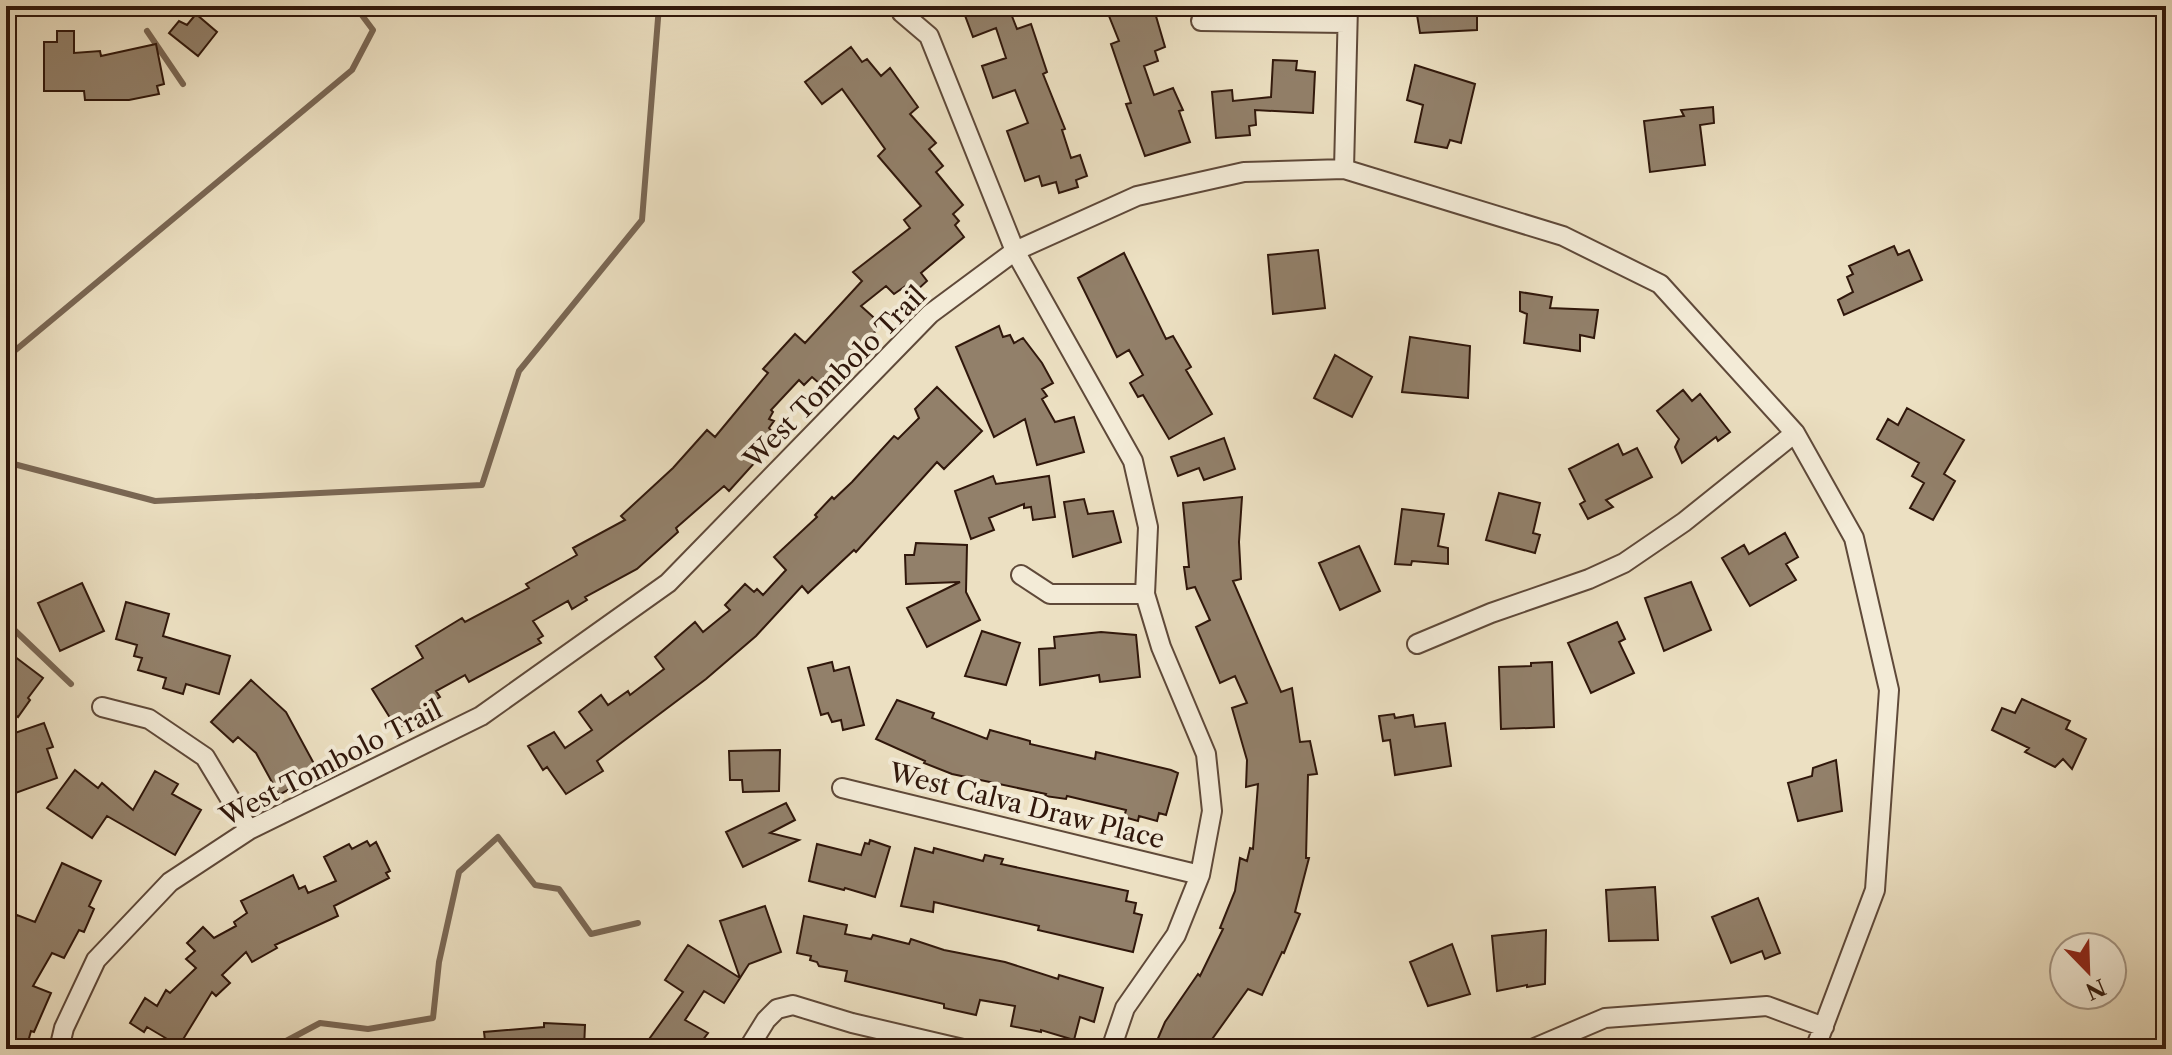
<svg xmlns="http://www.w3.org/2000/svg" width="2172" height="1055" font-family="'Libre Caslon Text',serif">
  <rect width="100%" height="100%" fill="#ece0c2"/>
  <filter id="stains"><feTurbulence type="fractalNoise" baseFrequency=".0025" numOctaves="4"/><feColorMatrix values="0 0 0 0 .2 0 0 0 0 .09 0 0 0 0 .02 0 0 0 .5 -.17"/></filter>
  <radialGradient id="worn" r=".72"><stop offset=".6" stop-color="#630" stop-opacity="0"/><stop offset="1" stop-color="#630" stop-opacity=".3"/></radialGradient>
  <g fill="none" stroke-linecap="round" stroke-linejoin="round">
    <path stroke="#7a6754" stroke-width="6" d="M147,31L183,84
      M6,358L352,70L373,30L355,6
      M6,462L155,501L482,485L519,371L642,220L659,6
      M6,622L71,684
      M271,1049L320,1023L368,1029L433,1018L439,962L459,872L498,837L535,885L559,889L591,934L638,923"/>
  </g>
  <path fill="#92806a" stroke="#30170b" stroke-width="2" d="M974,6H1008L1017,29L1031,24L1047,72L1043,74L1065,129L1062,130L1071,158L1080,155L1087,176L1076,180L1078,187L1059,193L1056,182L1042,186L1039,176L1025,181L1007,131L1028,123L1015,90L993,98L982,66L1006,58L996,28L973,37L963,10Z
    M1105,6H1153L1165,47L1155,51L1158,61L1144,66L1154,95L1173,88L1183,110L1179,111L1190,142L1145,156L1126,104L1131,103L1111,44L1119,41Z
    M1435,6H1477V30L1420,33L1417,15L1437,13Z
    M196,14L217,32L198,56L169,33L179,21L187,25Z
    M57,31H74V53L100,51L101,56L156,44L164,84L157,86L159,94L129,100H85L84,91H44V42H57Z
    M851,47L862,62L867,59L881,76L890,68L918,107L910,114L936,143L929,149L943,166L936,172L963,205L953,214L959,221L955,225L964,237L921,273L927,281L915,292L907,285L894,294L886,286L861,306L882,325L820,384L812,377L804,385L799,380L771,410L773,412L769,419L774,421L769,428L777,438L729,491L724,486L676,528L678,532L637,569L585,597L587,600L572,609L568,601L533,621L543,636L538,639L541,643L469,682L465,675L436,691L440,697L419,710L421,715L397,729L372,689L423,658L416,646L462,618L465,622L529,588L526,584L577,555L573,548L625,520L621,516L673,468L707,430L715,437L768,373L763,369L795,334L805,343L862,281L853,272L910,228L904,220L921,206L878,156L885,149L842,89L822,104L805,82Z
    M1273,60L1297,61L1296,70L1315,72L1313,113L1255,110L1256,125L1249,126L1250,135L1216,138L1212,92L1232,90L1233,101L1271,97Z
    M1415,65L1475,84L1461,143L1450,140L1447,148L1415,142L1423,105L1407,100Z
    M1713,107L1714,123L1700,125L1705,165L1650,172L1644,121L1684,116L1681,110Z
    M1894,246L1898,255L1909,250L1922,280L1844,315L1838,300L1853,292L1847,277L1853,274L1849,266Z
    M1318,250L1325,308L1273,314L1268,255Z
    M1124,253L1166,339L1173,336L1191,367L1186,370L1212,414L1169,439L1143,395L1138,397L1130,383L1143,375L1129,350L1117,357L1078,278Z
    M1520,292L1552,297L1550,308L1598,310L1594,338L1580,335V351L1524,343L1527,314L1520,311Z
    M999,326L1003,337L1010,335L1014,343L1023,338L1042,363L1053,383L1042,389L1047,396L1042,399L1055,422L1074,417L1084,452L1037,465L1025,419L994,437L956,347Z
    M1410,337L1470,346L1468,398L1402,392Z
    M1335,355L1372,377L1352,417L1314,398Z
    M937,387L982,431L944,469L937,462L856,552L854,550L808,593L802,586L756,636L706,679L597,761L603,771L566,794L547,767L543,770L528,746L554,732L565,748L592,730L579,712L601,695L608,705L628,691L630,695L664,669L655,657L695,622L703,632L730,610L725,605L745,584L754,592L757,589L763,595L786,570L774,557L817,517L815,515L832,497L834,499L852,482L894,436L898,439L919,418L915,409Z
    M1683,390L1692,401L1700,394L1730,432L1718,441L1716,437L1682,463L1675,447L1679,439L1657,411Z
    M1907,408L1964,440L1944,474L1955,481L1933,520L1910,508L1924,483L1912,476L1919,463L1877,439L1888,419L1898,425Z
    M1224,438L1235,469L1204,480L1199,468L1178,476L1171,457Z
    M1618,444L1623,455L1637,448L1652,477L1606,500L1613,507L1588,519L1580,504L1585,501L1569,469Z
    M993,476L996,484L1049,476L1055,517L1033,520L1031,507L1024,508V504L989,518L994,530L971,539L955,491Z
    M1499,493L1540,503L1533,533L1540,535L1535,553L1486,540Z
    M1242,497L1239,542L1241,579L1233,581L1281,692L1292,688L1300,742L1310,741L1317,774L1308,775L1306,858H1309L1295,912L1300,914L1284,953L1282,952L1262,995L1248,989L1205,1049H1172L1156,1043L1165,1022L1198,974L1200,976L1223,929L1220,928L1235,891L1240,858L1247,861L1250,848L1253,849L1258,784L1246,787L1247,760L1232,708L1247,703L1235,676L1220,683L1196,627L1210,620L1195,587L1187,589L1184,567H1189L1183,503Z
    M1084,499L1088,514L1113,511L1121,542L1073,557L1064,502Z
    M1402,509L1444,514L1438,546L1448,548V564L1412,561L1411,565L1395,564Z
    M1785,533L1798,557L1786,564L1796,580L1750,606L1722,558L1744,545L1749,554Z
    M916,543L967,545L966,592L980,620L927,647L907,608L960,582L906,584L905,555H914Z
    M1359,546L1380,591L1340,610L1319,563Z
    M1691,582L1711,630L1664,651L1645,598Z
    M82,583L104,631L60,651L38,603Z
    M126,602L169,614L163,636L230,656L219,694L186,684L183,694L163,688L166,678L138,670L142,658L134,656L137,645L116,639Z
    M1617,622L1625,639L1619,642L1634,673L1591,693L1568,643Z
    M982,631L1020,643L1006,685L965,676Z
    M1101,632L1136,635L1140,677L1100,682L1099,675L1040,685L1039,649L1055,648L1054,637Z
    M6,650L43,678L28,698L30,700L18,717L6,708Z
    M832,662L834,671L849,667L864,725L843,730L841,720L832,722L828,713L821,715L808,668Z
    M1552,662L1554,727L1501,729L1499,667L1531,666V663Z
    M251,680L286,712L319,773L279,795L256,753L238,737L233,742L211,722Z
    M2022,699L2070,721L2066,729L2086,739L2072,769L2063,759L2055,767L2025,752L2029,748L1992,730L2002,708L2015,713Z
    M897,700L934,713L932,718L987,739L990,730L1030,741V744L1095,759L1096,752L1171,770L1178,773L1166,815L1159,813L1157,821L1139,816L1138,821L1124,817L1126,810L1067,796L1066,799L1045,796L1046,794L952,774L924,763L925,761L876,739Z
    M1394,714L1395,718L1413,715L1415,727L1445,723L1451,766L1395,775L1390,740L1383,741L1379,716Z
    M44,723L53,747L47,749L57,778L10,795L6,784V736Z
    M780,750L779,791L743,792L742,780H730L729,751Z
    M1836,760L1842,811L1798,821L1788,783L1812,776L1813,768Z
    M75,770L98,788L102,783L133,810L155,771L178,784L172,794L201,810L175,855L107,816L92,838L47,808Z
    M786,803L795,820L770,833L799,840L743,867L726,832Z
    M870,840L890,847L875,897L845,888L844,890L809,881L817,844L861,855L865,843L869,844Z
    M367,841L370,846L376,842L390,871L386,873L389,878L334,906L338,916L275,945L277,948L252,962L246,952L222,975L230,983L216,996L212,992L179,1046L147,1027L144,1032L130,1023L145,998L157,1006L166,990L170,993L196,968L186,959L195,951L187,943L203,927L214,938L236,926L234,922L247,913L241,901L293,875L299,889L305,886L308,893L336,881L324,857L349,844L352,849Z
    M915,848L933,853L934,848L983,861L985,855L1003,859L1001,864L1128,891L1126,901L1136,903L1134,913L1142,915L1133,952L1038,930L1039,926L934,902L933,912L901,906Z
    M62,863L101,881L89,906L94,909L84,932L79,930L64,958L52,953L33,986L51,993L34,1032L31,1031L26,1049H6V937L17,915L35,922Z
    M1655,887L1658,940L1609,941L1606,890Z
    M1758,898L1780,953L1765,959L1762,951L1731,963L1712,917Z
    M765,906L781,952L749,964L740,978L720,921Z
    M804,916L847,925L845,934L871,939L873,935L909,944L911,939L944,950L1005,962L1058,979L1059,975L1103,988L1094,1022L1080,1017L1074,1040L1041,1030V1032L1011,1026L1015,1006L980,1000L976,1015L944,1008V1004L845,981L847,971L819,966L817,962L810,960L811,956L797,953Z
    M1546,930L1545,984L1527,987V985L1497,991L1492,936Z
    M1452,944L1470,994L1428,1006L1410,962Z
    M688,945L740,978L724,1003L704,991L685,1020L708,1033L696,1049H658L647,1042L683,992L665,980Z
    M544,1023L585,1025L584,1049H486L484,1032L544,1027Z"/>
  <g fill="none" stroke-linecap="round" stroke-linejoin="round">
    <defs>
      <path id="minor" d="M902,13L929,36L1015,251L1133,461L1148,527L1145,594L1161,647L1206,754L1212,811L1200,875L1176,935L1125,1008L1111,1049
        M1201,21L1346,23
        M1344,169L1348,6
        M1021,575L1050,594H1145
        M1417,644L1491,613L1589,579L1624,563L1684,522L1795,433
        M102,707L149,719L205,757L249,830
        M842,788L1200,875
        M59,1049L64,1028L96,960L170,882L249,830L481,716L668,583L930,314L1015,251L1137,196L1244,172L1344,169L1563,236L1660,284L1795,433L1854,538L1889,690L1875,890L1815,1049
        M748,1049L766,1020L777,1009L793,1005L852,1023L963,1049
        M1532,1049L1605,1018L1767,1006L1824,1027"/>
    </defs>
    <use href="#minor" stroke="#5f4939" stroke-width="22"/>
    <use href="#minor" stroke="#f3ebd7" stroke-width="18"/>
  </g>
  <g text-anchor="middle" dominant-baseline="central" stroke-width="8" stroke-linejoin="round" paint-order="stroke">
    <g font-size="26" fill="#30170b" stroke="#f3ebd7">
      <text transform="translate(835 377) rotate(-45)">West Tombolo Trail</text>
      <text transform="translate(331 763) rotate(-27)">West Tombolo Trail</text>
      <text transform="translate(1027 806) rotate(14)">West Calva Draw Place</text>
    </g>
  </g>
  <rect width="2172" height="1055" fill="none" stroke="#ece0c2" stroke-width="32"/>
  <rect x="8" y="8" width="2156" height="1039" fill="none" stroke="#30170b" stroke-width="4"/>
  <rect x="16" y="16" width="2140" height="1023" fill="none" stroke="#30170b" stroke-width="2"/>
  <g transform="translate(2088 971) rotate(157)"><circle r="38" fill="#f3ebd7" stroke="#a59685" stroke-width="2"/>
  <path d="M0-6L14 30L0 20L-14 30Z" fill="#8f2418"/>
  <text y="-12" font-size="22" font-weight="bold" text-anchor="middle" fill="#30170b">N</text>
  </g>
  <rect width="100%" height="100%" filter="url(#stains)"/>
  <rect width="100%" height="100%" fill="url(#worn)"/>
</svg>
